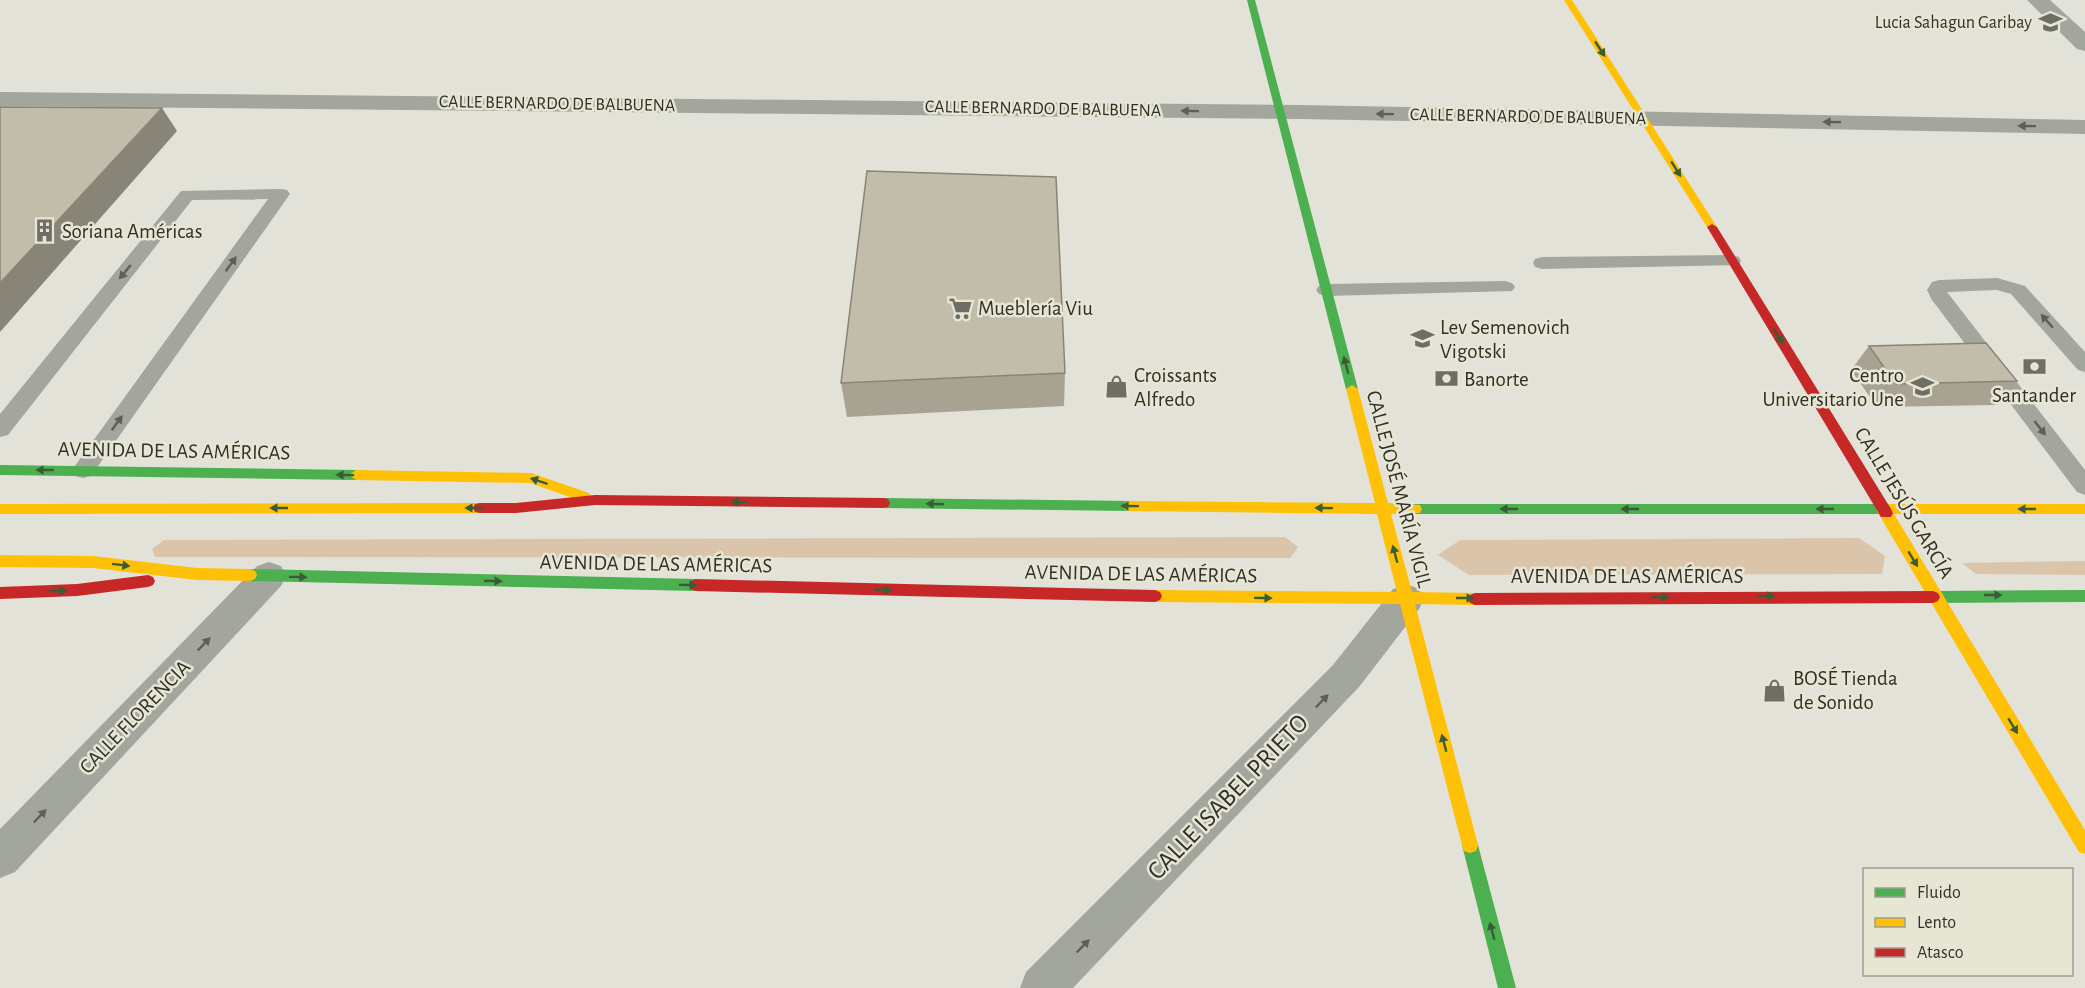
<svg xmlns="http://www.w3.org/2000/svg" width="2085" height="988" font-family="'Alegreya Sans',sans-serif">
  <rect width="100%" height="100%" fill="#e3e2d8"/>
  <path fill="#dac4aa" d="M1285,537L1298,547L1290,558L155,557L152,549L164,540Z
    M1859,538L1885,556L1882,574L1469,575L1438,555L1460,540Z
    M2085,561V575L1976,574L1962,563Z"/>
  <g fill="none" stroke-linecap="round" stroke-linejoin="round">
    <path fill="#a2a69c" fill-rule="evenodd" d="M281,189L287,190L290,194L91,476L83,478L75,476L72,470L268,199L192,200L8,435L0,437V414L181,191Z
      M1732,255L1739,257L1741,261L1739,265L1542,269L1535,267L1533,263L1535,259L1542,257Z
      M1997,278L2025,286L2085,352V372L2078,370L2011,294L1997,290L1947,292L2085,470V495L2077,492L1932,300L1927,290L1932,282L1939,280Z
      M1505,281L1512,283L1515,287L1512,291L1326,296L1319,294L1316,290L1319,286L1326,284Z"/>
    <path fill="#a2a69c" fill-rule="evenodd" d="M2027,0H2050L2085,32V51L2077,49Z
      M0,92L1300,105L2085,120V134L1300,119L0,106Z
      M269,562L281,566L286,576L281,586L15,872L0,878V829L257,566Z
      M1406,584L1419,589L1424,599L1419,609L1359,687L1073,988H1020L1026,972L1333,665L1393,589Z"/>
    <path fill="#4caf50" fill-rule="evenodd" d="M1247,0H1255L1358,389L1352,393L1346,389Z
      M0,465L356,470L363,475L356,480L0,475Z
      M883,498L1130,501L1135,502L1137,506L1135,510L1130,511L883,508L878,507L876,503L878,499Z
      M1415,504H1883L1888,505L1890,509L1888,513L1883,514H1415L1410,513L1408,509L1410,505Z
      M250,569L696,579L701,581L703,585L701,589L696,591L250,581L245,579L243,575L245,571Z
      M2085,590V602L1933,603L1928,601L1926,597L1928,593L1933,591Z
      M1470,837L1476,839L1478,845L1516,988H1498L1462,845L1464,839Z"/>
    <path fill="#ffc107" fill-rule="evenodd" d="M1564,0H1572L1717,227L1716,229H1708L1707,227Z
      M1352,385L1358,389L1388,503L1420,505L1422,509L1420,513L1391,514L1412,592L1475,593L1480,595L1482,599L1480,603L1475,605L1415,604L1478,845L1476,851L1470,853L1464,851L1462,845L1400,604L1155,602L1150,600L1148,596L1150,592L1155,590L1397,592L1377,514L1130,511L1125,510L1123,506L1125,502L1130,501L1375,503L1346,389Z
      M356,470L531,473L589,493L591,497L589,501L584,502L530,483L356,480L349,475Z
      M480,503L485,504L487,508L485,512L480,513L0,514V504Z
      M1883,504H2085V514H1894L2085,830V854L2079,852L1878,513L1876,509L1878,505Z
      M0,555L93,556L197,568L250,569L255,571L257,575L255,579L250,581L197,580L93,568L0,567Z"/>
    <path fill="#c62828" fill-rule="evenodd" d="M1712,224L1717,227L1891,509L1893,513L1891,517H1881L1707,227Z
      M595,495L883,498L888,499L890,503L888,507L883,508L595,505L516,513H480L475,512L473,508L475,504L480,503H516Z
      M148,575L153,577L155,581L153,585L148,587L77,596L0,599V587L77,584Z
      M696,579L1155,590L1160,592L1162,596L1160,600L1155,602L696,591L691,589L689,585L691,581Z
      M1933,591L1938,593L1940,597L1938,601L1933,603L1475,605L1470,603L1468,599L1470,595L1475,593Z"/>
  </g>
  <path fill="#a7a292" d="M1869,346L2017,381L1995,405L1877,407L1851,370Z
    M1065,373L1064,406L847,417L841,383Z"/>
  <path fill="#888477" d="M162,108L177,131L0,332V283Z"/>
  <path fill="#c2bcaa" stroke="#888477" stroke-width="1.5" d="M0,107L162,108L0,283Z
    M867,171L1056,177L1065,373L841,383Z
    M1986,343L2017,381L1896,384L1869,346Z"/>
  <defs><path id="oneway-solid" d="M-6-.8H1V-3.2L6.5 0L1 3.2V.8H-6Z" transform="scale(1.5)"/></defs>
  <g fill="#3a5c37">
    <use href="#oneway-solid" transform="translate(1600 49) rotate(57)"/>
    <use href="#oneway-solid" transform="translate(1676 169) rotate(58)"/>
    <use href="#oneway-solid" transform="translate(1778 336) rotate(59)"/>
    <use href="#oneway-solid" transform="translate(1346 365) rotate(-105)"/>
    <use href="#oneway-solid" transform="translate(45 470) rotate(-180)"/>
    <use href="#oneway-solid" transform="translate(345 475) rotate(-179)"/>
    <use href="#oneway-solid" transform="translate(539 481) rotate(-162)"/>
    <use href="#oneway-solid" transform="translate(740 502) rotate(-179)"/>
    <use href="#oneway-solid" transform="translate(935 504) rotate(-179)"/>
    <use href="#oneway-solid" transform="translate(1130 506) rotate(-179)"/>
    <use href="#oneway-solid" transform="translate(279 508) rotate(180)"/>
    <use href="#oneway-solid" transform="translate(474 508) rotate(180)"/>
    <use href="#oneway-solid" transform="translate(1324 508) rotate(-179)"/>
    <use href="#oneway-solid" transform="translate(1509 509) rotate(-180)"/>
    <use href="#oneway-solid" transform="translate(1630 509) rotate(180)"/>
    <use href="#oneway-solid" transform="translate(1825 509) rotate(180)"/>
    <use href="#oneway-solid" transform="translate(2027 509) rotate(180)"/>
    <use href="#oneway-solid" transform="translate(1395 554) rotate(-105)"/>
    <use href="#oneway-solid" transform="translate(1913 559) rotate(59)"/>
    <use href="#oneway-solid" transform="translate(121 565) rotate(7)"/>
    <use href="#oneway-solid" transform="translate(298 577) rotate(1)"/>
    <use href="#oneway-solid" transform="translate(493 581) rotate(1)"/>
    <use href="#oneway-solid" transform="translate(688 585) rotate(1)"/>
    <use href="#oneway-solid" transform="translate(883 590) rotate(1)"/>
    <use href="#oneway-solid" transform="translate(58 591) rotate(-2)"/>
    <use href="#oneway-solid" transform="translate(1993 595)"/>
    <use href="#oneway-solid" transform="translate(1766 596) rotate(-1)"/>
    <use href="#oneway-solid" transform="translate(1660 597)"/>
    <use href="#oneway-solid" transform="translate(1263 598) rotate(1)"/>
    <use href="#oneway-solid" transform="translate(1465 598)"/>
    <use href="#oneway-solid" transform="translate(2013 726) rotate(59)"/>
    <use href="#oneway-solid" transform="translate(1444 743) rotate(-105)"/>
    <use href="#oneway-solid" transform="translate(1492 931) rotate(-105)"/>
  </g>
  <g fill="#5e5f57">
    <use href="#oneway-solid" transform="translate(1190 111) rotate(-179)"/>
    <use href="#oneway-solid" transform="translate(1385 114) rotate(-179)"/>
    <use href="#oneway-solid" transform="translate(1832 122) rotate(-179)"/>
    <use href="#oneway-solid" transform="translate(2027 126) rotate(-179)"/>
    <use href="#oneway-solid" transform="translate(231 264) rotate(-54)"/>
    <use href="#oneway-solid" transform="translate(125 272) rotate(129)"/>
    <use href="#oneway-solid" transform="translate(2047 321) rotate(-131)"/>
    <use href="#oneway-solid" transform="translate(117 423) rotate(-54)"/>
    <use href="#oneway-solid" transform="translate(2040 428) rotate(52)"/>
    <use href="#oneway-solid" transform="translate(204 644) rotate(-46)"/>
    <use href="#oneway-solid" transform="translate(1322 701) rotate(-46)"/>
    <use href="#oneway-solid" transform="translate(40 816) rotate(-46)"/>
    <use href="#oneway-solid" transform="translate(1083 946) rotate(-46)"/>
  </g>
  <defs>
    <symbol id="school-bare" viewBox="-9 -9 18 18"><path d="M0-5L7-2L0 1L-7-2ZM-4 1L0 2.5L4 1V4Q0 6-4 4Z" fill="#6f6e66" stroke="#e7e6d4" stroke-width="2.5" paint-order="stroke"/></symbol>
    <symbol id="building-bare" viewBox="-9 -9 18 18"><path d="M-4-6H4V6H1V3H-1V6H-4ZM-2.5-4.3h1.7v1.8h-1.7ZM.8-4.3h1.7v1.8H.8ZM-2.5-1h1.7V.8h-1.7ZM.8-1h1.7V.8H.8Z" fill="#6f6e66" stroke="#e7e6d4" stroke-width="2.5" paint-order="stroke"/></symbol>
    <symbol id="supermarket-bare" viewBox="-9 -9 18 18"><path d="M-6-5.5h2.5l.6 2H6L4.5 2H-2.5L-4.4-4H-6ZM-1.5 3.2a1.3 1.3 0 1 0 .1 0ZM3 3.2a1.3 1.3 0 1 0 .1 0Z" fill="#6f6e66" stroke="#e7e6d4" stroke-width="2.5" paint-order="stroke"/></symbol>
    <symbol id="bank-bare" viewBox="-9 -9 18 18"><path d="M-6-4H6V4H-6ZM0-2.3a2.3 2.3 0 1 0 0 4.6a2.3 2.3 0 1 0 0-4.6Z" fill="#6f6e66" stroke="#e7e6d4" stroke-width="2.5" paint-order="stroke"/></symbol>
    <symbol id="shop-bare" viewBox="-9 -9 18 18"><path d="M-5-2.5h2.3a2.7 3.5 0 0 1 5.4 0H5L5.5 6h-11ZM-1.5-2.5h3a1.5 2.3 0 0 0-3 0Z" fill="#6f6e66" stroke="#e7e6d4" stroke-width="2.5" paint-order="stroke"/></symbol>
    <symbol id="university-bare" viewBox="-9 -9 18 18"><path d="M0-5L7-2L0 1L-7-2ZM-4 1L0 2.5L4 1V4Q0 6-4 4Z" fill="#6f6e66" stroke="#e7e6d4" stroke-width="2.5" paint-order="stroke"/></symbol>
  </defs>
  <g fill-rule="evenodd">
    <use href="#school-bare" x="2034" y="6" width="33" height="33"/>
    <use href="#building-bare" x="28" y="214" width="33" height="33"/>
    <use href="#supermarket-bare" x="944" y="292" width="33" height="33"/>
    <use href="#school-bare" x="1406" y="322" width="33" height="33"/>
    <use href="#bank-bare" x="2018" y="350" width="33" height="33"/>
    <use href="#bank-bare" x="1430" y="362" width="33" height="33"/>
    <use href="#shop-bare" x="1100" y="370" width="33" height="33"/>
    <use href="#university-bare" x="1906" y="370" width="33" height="33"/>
    <use href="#shop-bare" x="1758" y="674" width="33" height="33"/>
  </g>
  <g text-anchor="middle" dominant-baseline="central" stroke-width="5" stroke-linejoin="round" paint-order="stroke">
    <g font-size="18" fill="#303029" stroke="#e7e6d4" text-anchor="end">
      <text x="2032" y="23">Lucia Sahagun Garibay</text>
    </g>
    <g font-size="18" fill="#303029" stroke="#e7e6d4">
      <text transform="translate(557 104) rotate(1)">CALLE BERNARDO DE BALBUENA</text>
      <text transform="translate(1043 109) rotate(1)">CALLE BERNARDO DE BALBUENA</text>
      <text transform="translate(1528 117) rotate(1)">CALLE BERNARDO DE BALBUENA</text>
    </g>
    <g font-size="21" fill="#303029" stroke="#e7e6d4" text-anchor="start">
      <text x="62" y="231">Soriana Américas</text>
      <text x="978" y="308">Mueblería Viu</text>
      <text x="1440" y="327">Lev Semenovich<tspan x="1440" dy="24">Vigotski</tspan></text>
      <text x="1134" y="375">Croissants<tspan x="1134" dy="24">Alfredo</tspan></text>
      <text x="1904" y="375" text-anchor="end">Centro<tspan x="1904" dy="24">Universitario Une</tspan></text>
      <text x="1464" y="379">Banorte</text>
      <text x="2034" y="395" text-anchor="middle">Santander</text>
      <text x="1793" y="678">BOSÉ Tienda<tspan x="1793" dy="24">de Sonido</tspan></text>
    </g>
    <g font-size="21" fill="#303029" stroke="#e7e6d4">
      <text transform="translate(174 451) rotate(1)">AVENIDA DE LAS AMÉRICAS</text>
      <text transform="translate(1399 489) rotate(75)">CALLE JOSÉ MARÍA VIGIL</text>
      <text transform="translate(1904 503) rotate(59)">CALLE JESÚS GARCÍA</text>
      <text transform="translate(656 564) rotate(1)">AVENIDA DE LAS AMÉRICAS</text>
      <text transform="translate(1141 574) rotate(1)">AVENIDA DE LAS AMÉRICAS</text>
      <text x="1627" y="576">AVENIDA DE LAS AMÉRICAS</text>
      <text transform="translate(135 717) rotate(-46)">CALLE FLORENCIA</text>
    </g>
    <g font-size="26" fill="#303029" stroke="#e7e6d4">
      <text transform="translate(1228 797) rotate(-46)">CALLE ISABEL PRIETO</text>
    </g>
  </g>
  <rect x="1863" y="868" width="210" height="108" fill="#e7e6d4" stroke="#9e9d90" stroke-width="1.5"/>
  <rect x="1875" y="888" width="30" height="9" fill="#4caf50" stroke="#9e9d90" stroke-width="1.5"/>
  <text x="1917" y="898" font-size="18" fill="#303029">Fluido</text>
  <rect x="1875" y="918" width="30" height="9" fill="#ffc107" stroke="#9e9d90" stroke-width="1.5"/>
  <text x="1917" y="928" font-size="18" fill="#303029">Lento</text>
  <rect x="1875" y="948" width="30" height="9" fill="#c62828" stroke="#9e9d90" stroke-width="1.5"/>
  <text x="1917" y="958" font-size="18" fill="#303029">Atasco</text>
</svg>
